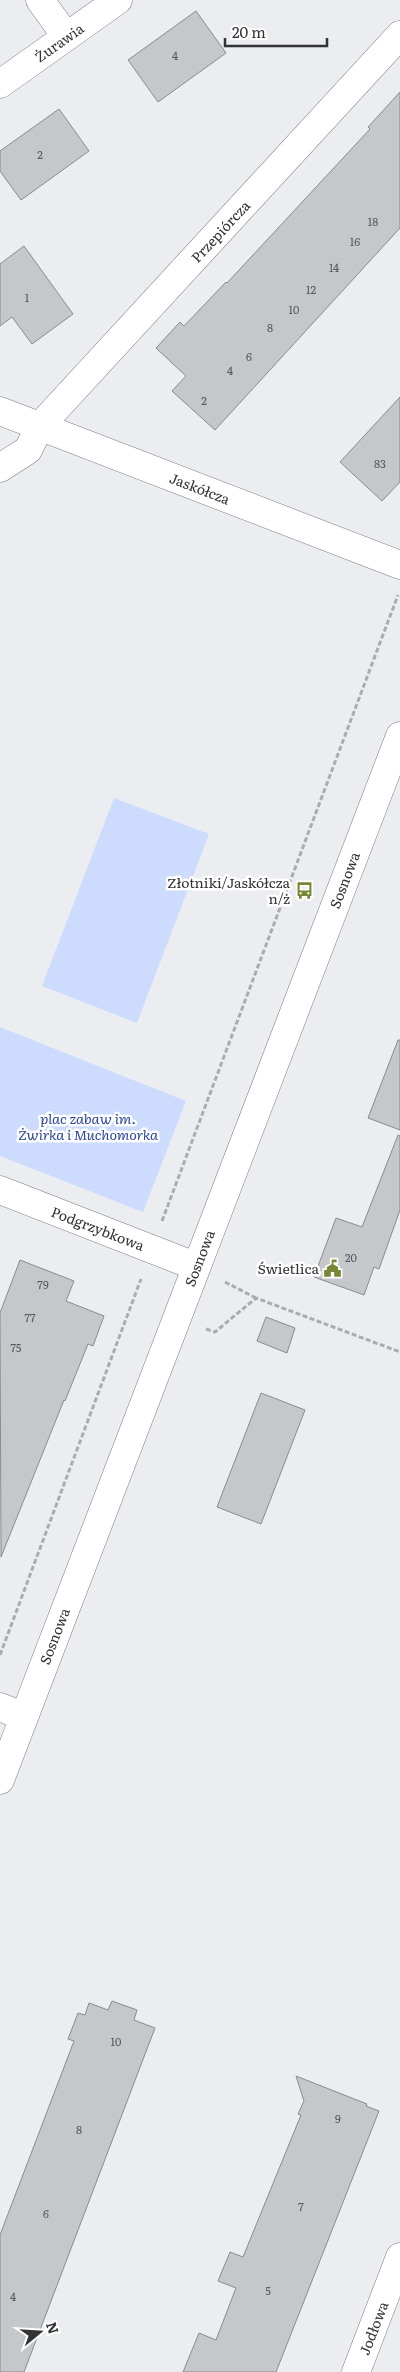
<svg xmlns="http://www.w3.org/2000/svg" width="400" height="2372" font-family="Literata,serif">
  <rect width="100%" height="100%" fill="#ecedf1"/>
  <path fill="#cddbff" d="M114,798L209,834L137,1023L42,986Z
    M0,1027L186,1101L143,1212L0,1156Z"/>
  <path fill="#c6c7cb" stroke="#8a8b8e" d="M196,11L226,53L158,102L128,60Z
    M400,92V228L215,430L172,391L186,376L156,348L180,322L184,326L226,282L227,283L370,129L368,127Z
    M59,109L89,151L21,200L0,171V151Z
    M24,246L73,314L32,344L12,317L0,326V264Z
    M400,397V482L382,501L340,462Z
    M398,1040H400V1130L368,1118Z
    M398,1135L400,1136V1210L379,1269L374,1267L364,1295L314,1277L336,1218L362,1227Z
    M20,1260L74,1281L66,1301L104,1316L93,1346L88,1344L65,1401L64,1400L1,1557L0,1313Z
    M266,1317L295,1328L287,1353L257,1341Z
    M261,1393L305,1410L261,1524L217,1507Z
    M112,2001L137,2010L134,2020L155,2028L24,2372H0V2235L74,2041L68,2039L78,2013L85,2015L89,2003L108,2010Z
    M296,2076L367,2104L366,2106L379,2111L276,2372H183L199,2333L216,2340L236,2288L218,2281L230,2252L243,2257L301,2115L298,2114L304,2101Z"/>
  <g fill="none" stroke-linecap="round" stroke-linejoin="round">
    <defs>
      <path id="minor" d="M40,0L66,36
        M0,84L118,0
        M0,411L400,565
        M0,468L28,450L40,426L400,35
        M0,1190L195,1266
        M0,1707L24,1717
        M0,1780L400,736
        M356,2372L400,2257"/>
    </defs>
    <use href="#minor" stroke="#7a7b7e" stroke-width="29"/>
    <path stroke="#abacaf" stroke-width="3" stroke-dasharray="5 2.5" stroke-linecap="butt" d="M162,1221L398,595
      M225,1282L256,1298
      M206,1329L215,1332L256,1298L400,1352
      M0,1655L141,1279"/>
    <use href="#minor" stroke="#fff" stroke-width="28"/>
  </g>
  <defs>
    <symbol id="bus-bare" viewBox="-9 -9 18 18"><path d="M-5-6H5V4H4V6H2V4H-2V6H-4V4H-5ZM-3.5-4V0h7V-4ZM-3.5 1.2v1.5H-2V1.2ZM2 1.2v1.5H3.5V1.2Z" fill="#788735" stroke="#fff" stroke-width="2.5" paint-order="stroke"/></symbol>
    <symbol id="civic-bare" viewBox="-9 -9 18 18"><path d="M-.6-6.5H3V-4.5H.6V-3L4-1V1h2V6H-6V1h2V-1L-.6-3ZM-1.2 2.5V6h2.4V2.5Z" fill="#788735" stroke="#fff" stroke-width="2.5" paint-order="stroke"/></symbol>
  </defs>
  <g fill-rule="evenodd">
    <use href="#bus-bare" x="292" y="878" width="25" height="25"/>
    <use href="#civic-bare" x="320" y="1256" width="25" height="25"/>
  </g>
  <g text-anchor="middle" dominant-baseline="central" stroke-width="5" stroke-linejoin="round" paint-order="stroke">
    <g font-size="11" fill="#57585a">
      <text x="175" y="55">4</text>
      <text x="40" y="154">2</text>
      <text x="373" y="221">18</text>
      <text x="355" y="241">16</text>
      <text x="334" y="267">14</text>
      <text x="311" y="289">12</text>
      <text x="27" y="297">1</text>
      <text x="294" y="309">10</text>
      <text x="270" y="327">8</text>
      <text x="249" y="356">6</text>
      <text x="230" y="370">4</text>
      <text x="204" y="400">2</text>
      <text x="380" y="463">83</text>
      <text x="351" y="1257">20</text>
      <text x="43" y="1284">79</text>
      <text x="30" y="1317">77</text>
      <text x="16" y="1347">75</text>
      <text x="116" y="2041">10</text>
      <text x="338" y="2118">9</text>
      <text x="79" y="2129">8</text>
      <text x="301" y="2206">7</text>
      <text x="46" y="2213">6</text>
      <text x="268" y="2290">5</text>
      <text x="13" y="2296">4</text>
    </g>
    <g font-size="14" fill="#323334" stroke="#fff">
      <text transform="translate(59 42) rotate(-35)">Żurawia</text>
      <text transform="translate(220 231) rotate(-47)">Przepiórcza</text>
      <text transform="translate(200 488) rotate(21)">Jaskółcza</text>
      <text transform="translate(344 880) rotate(-69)">Sosnowa</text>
      <text transform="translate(98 1228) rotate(21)">Podgrzybkowa</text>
      <text transform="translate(199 1258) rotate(-69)">Sosnowa</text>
      <text transform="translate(54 1636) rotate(-69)">Sosnowa</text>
      <text transform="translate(373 2328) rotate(-69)">Jodłowa</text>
    </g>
    <g font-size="14" fill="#323334" stroke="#fff" text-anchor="end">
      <text x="290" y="882">Złotniki/Jaskółcza<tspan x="290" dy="16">n/ż</tspan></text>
      <text x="319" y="1268">Świetlica</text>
    </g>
    <g font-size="14" font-style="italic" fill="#31489b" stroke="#fff">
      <text x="88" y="1118">plac zabaw im.<tspan x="88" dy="16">Żwirka i Muchomorka</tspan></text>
    </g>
  </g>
  <g transform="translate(40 2332) rotate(72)" stroke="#ffffff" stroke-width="4" paint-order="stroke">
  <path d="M0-4L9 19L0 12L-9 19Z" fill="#323334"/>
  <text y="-8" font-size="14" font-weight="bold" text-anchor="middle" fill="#323334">N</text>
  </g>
  <path d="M225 38v8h102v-8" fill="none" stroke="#323334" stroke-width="2.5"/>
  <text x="232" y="38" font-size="15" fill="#323334" stroke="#ffffff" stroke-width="4" paint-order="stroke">20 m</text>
</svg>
